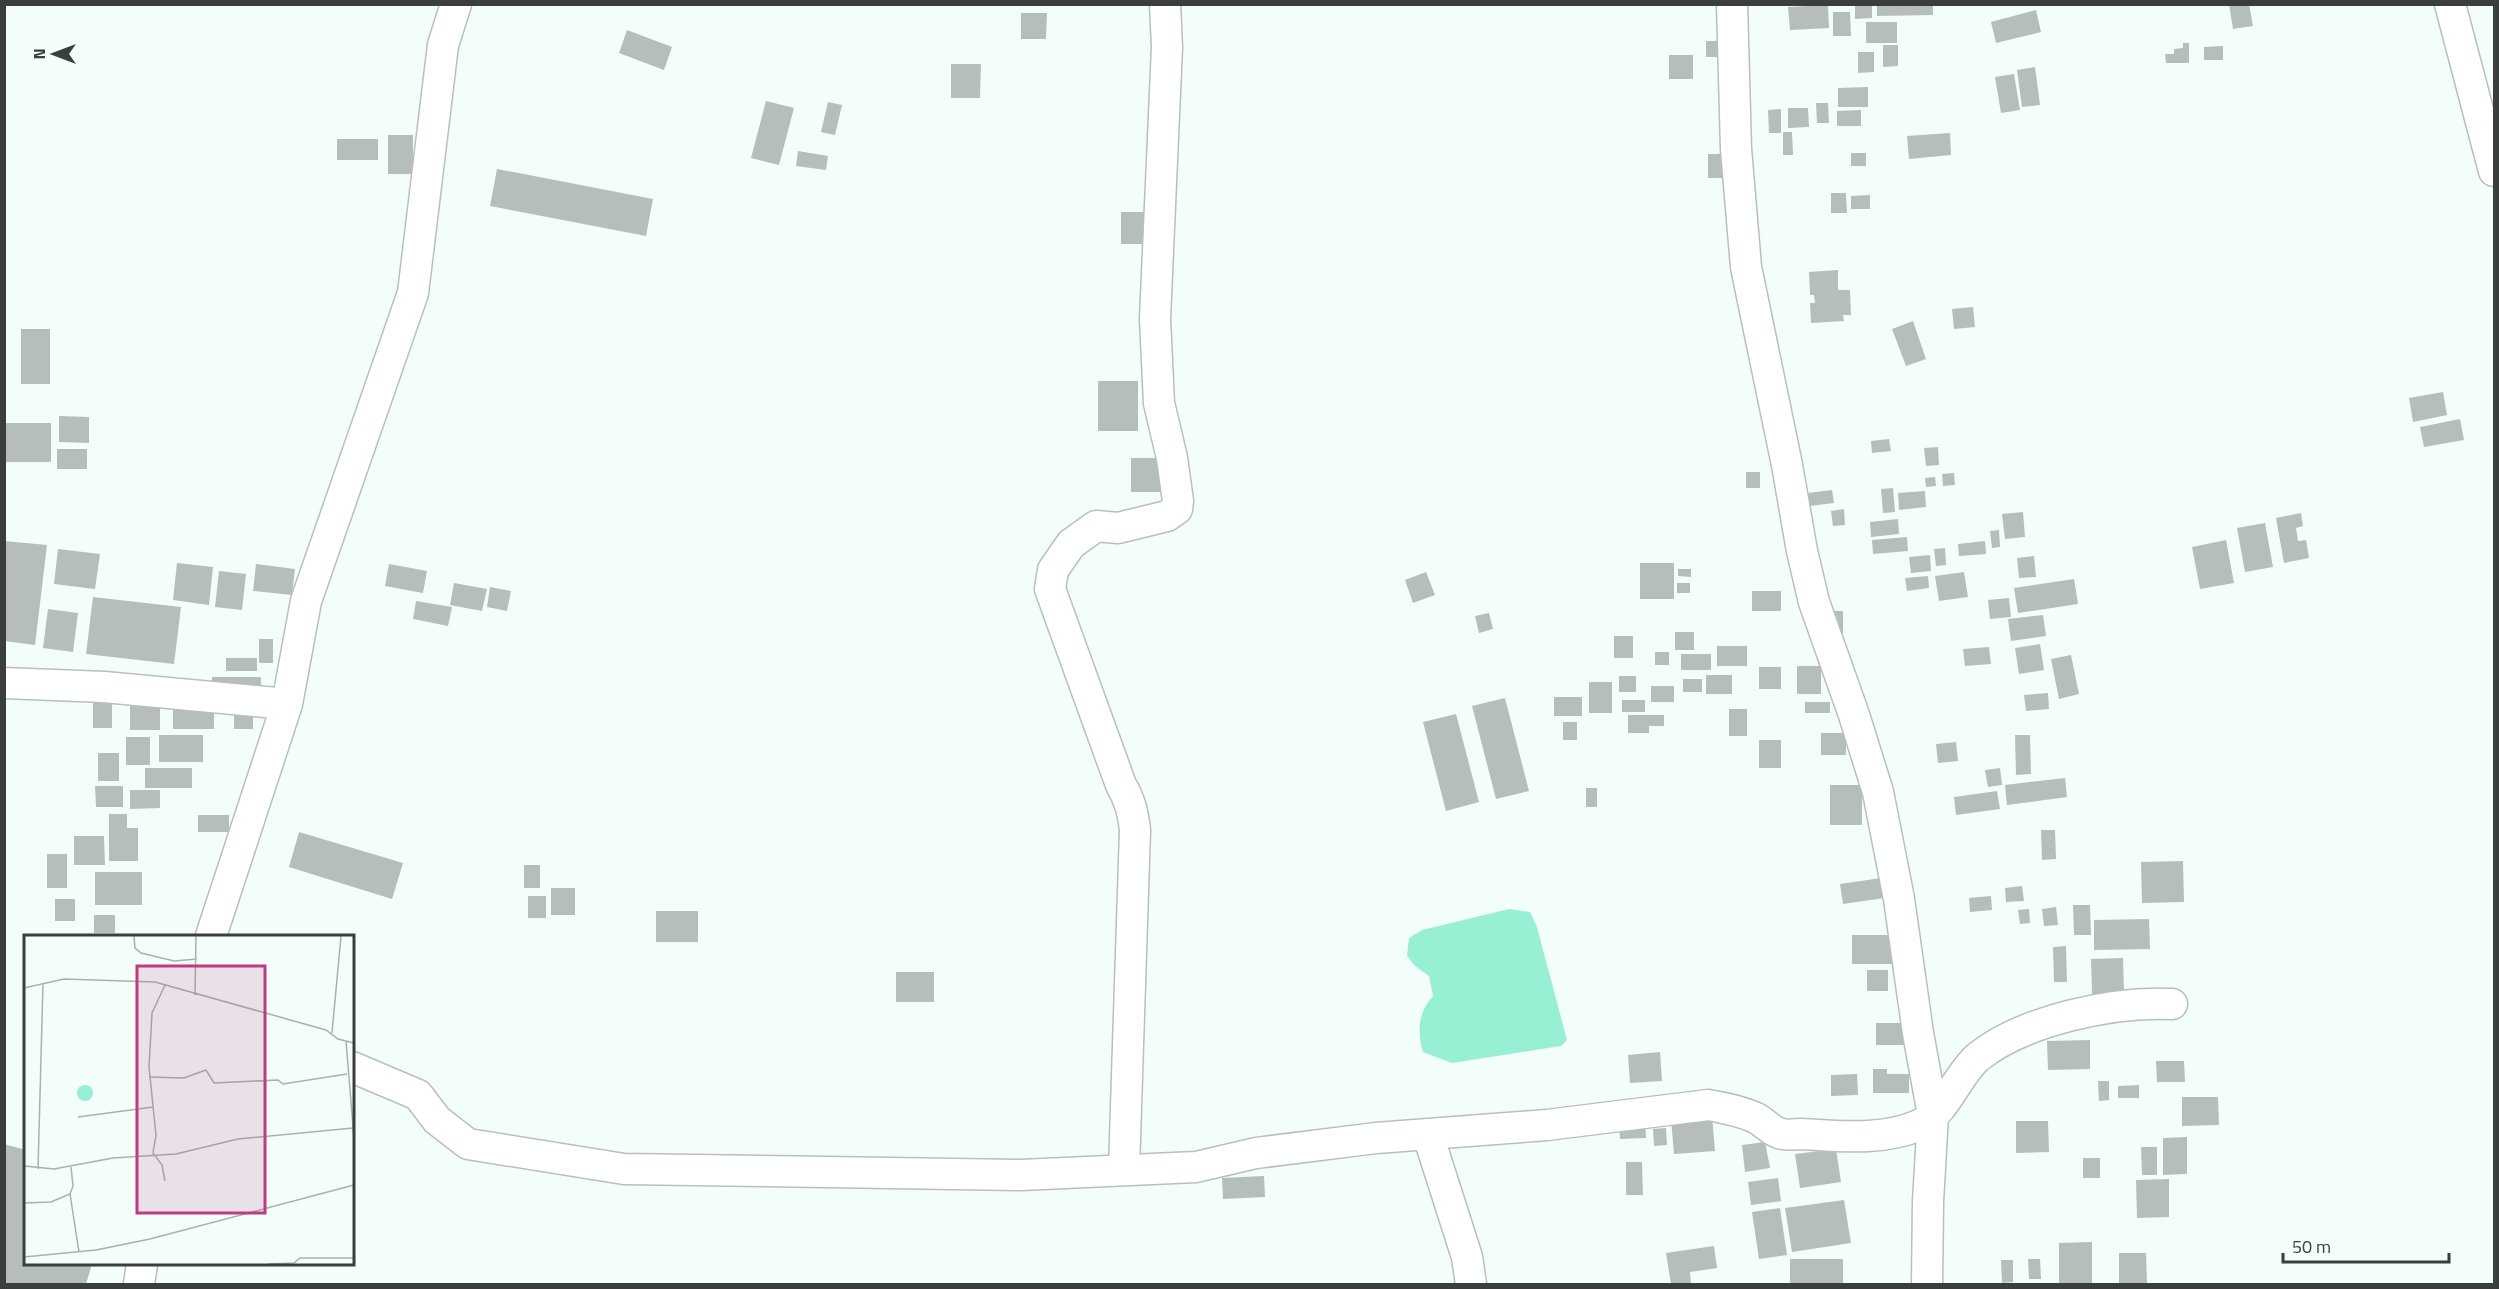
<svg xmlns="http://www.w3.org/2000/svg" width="2499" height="1289" font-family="'Titillium Web',sans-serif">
  <rect width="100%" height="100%" fill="#f3fdf9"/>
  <path fill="#97f0d4" d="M1509,909L1530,912L1537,927L1567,1040L1561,1046L1452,1063L1423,1052C1417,1032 1418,1012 1433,996L1429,976L1415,966L1407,956L1409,938L1422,930Z"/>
  <path fill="#b5bebb" d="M1877,4H1933V15L1877,16Z
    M2229,4H2249L2253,26L2233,29Z
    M1828,5L1829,28L1790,30L1788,7Z
    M1855,6H1872V18L1855,19Z
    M2036,10L2041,32L1996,43L1991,22Z
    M1833,12H1850L1851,36H1833Z
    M1021,13H1047L1046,39H1021Z
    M1866,22H1897V43H1866Z
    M627,30L672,47L664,70L619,53Z
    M1706,41H1725V57H1706Z
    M2183,43H2189V63H2166L2165,54H2174V49L2183,48Z
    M1883,45H1898V66L1883,67Z
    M2223,46V60H2204V47Z
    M1858,52H1874V72L1858,73Z
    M1669,55H1693V79H1669Z
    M951,64H981L980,98H951Z
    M2035,67L2040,105L2022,107L2017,70Z
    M2014,74L2020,110L2001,113L1995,77Z
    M1868,87V107H1838V88Z
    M766,101L794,108L779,165L751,158Z
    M828,102L842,105L835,135L821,132Z
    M1816,103H1828L1829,123H1817Z
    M1788,108H1808L1809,127L1788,128Z
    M1781,109V133H1769L1768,110Z
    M1861,110V126H1837V111Z
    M1783,132H1792L1793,155H1783Z
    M1950,133L1951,155L1909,159L1907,136Z
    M388,135H413V174H388Z
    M337,139H378V160H337Z
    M798,151L828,156L826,170L796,166Z
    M1851,153H1866V166H1851Z
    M1708,154H1729V178H1708Z
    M497,169L653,199L646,236L490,206Z
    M1831,193H1846L1847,213H1831Z
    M1870,195V209H1851V196Z
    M1121,212H1146V244H1121Z
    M1838,270V290H1850L1851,315H1843L1844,321L1811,323L1810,303H1815L1814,295H1810L1809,272Z
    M1973,307L1975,327L1954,329L1952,309Z
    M1913,321L1926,359L1906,366L1892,329Z
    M21,329H50V384H21Z
    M1098,381H1138V431H1098Z
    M2443,392L2447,415L2413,422L2409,398Z
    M59,416L89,417V443L59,442Z
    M2460,419L2464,440L2424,447L2420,427Z
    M6,423H51V462H6Z
    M1889,439L1891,451L1872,453L1871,441Z
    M1938,447L1939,465L1926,466L1924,448Z
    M57,449H87V469H57Z
    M1131,458H1165V492H1131Z
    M1746,472H1760V488H1746Z
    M1954,473L1955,485L1943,486L1942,474Z
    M1935,477L1936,486L1926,487L1925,478Z
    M1893,488L1895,512L1883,513L1881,489Z
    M1832,490L1834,503L1810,506L1808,493Z
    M1925,491L1926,507L1899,510L1898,493Z
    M1844,509L1845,525L1833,526L1831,511Z
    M2023,512L2025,537L2005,539L2002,514Z
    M2301,513L2303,526L2296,528L2298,541L2306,540L2309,558L2284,563L2276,518Z
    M1898,519L1899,534L1871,537L1870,522Z
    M2265,523L2273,567L2245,572L2237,528Z
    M1999,530L2000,547L1992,548L1990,531Z
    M1907,537L1908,551L1873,554L1872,540Z
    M2226,540L2234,583L2200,589L2192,547Z
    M4,541L47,545L35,645L4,641Z
    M1985,541L1986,554L1959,556L1958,544Z
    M1945,548L1946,565L1936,566L1934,549Z
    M58,549L100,554L95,589L54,584Z
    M1930,555L1931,571L1911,573L1909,557Z
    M2034,556L2036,577L2019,578L2017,558Z
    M177,563L213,567L209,605L173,600Z
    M1640,563H1674V599H1640Z
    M256,564L295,569L292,595L253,591Z
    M389,564L427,571L423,593L385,586Z
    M1678,569H1691V577L1678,576Z
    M219,571L246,574L242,610L215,607Z
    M1426,572L1435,595L1413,603L1405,580Z
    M1964,572L1968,597L1939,601L1935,576Z
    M1928,576L1929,588L1907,591L1905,578Z
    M2074,579L2078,604L2018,613L2014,588Z
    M454,583L487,589L482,611L450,605Z
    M1677,583H1690V593H1677Z
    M490,587L511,591L507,611L487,607Z
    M1752,591H1781V611H1752Z
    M93,597L181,607L174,664L86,654Z
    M2009,598L2011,617L1990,619L1988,600Z
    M416,601L452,607L448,626L413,619Z
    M48,609L78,613L73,652L43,648Z
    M1827,611H1843V637H1827Z
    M1489,613L1493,629L1479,633L1475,616Z
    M2043,615L2046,636L2011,641L2008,619Z
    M1675,632H1694V650H1675Z
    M1614,636H1633V658H1614Z
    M259,639H273V663H259Z
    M2040,644L2044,670L2019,674L2015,648Z
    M1717,646H1747V666H1717Z
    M1989,647L1991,664L1965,666L1963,649Z
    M1655,652H1669V665H1655Z
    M1681,654H1711V670H1681Z
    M2071,655L2079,694L2059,699L2051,659Z
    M226,658H257V671H226Z
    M1797,666H1821V694H1797Z
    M1759,667H1781V689H1759Z
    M1706,675H1732V694H1706Z
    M1619,676H1636V692H1619Z
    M212,677H261V690H212Z
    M1683,679H1702V692H1683Z
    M1589,682H1612V713H1589Z
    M1651,686H1674V702H1651Z
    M2048,693L2049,709L2026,711L2024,695Z
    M130,696H160V730H130Z
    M1554,697H1582V716H1554Z
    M93,698H112V728H93Z
    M1505,698L1529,791L1496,799L1472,706Z
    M1622,700H1645V712H1622Z
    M1805,702H1830V713H1805Z
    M173,704H214V729H173Z
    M234,705H253V729H234Z
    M1729,709H1747V736H1729Z
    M1456,714L1479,802L1446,811L1423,722Z
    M1628,715H1664V726H1649V733H1628Z
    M1563,722H1577V740H1563Z
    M1821,733H1846V755H1821Z
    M159,735H203V762H159Z
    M2015,735H2030L2031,774L2016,775Z
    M126,737H150V765H126Z
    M1759,740H1781V768H1759Z
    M1956,742L1958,761L1938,763L1936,744Z
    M98,753H119V781H98Z
    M145,768H192V788H145Z
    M2000,768L2002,785L1988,787L1985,770Z
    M2065,778L2067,797L2007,805L2005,785Z
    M1830,785H1862V825H1830Z
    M95,786H123V807H96Z
    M1586,788H1597V807H1586Z
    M130,790H160V808L130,809Z
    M1997,791L2000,809L1956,815L1954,797Z
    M109,814H127V828H138V861H109Z
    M198,815H229V832H198Z
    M2041,830H2055L2056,859L2042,860Z
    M299,832L403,863L392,899L289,867Z
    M74,836H104L105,865H74Z
    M47,854H67V888H47Z
    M2183,861L2184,902L2142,903L2141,862Z
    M524,865H540V888H524Z
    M95,872H142V905H95Z
    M1881,878L1884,898L1843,904L1840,884Z
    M2022,886L2024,901L2006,902L2005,888Z
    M551,888H575V915H551Z
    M528,896H546V918H528Z
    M1991,896L1992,910L1970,912L1969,898Z
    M55,899H75V921H55Z
    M2073,905H2090L2091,935H2074Z
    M2056,907L2058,925L2044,926L2042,909Z
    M2029,909L2030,923L2020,924L2018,910Z
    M656,911H698V942H656Z
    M94,915H115V933H94Z
    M2149,919L2150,949L2094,950V920Z
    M1852,935H1897V964H1852Z
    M2066,946L2067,982H2054L2053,947Z
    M2123,958L2124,993L2092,994L2091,959Z
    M1867,970H1888V991H1867Z
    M896,972H934V1002H896Z
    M1876,1023H1909V1045H1876Z
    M2090,1040V1069L2048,1070L2047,1041Z
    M1660,1052L1662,1081L1630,1083L1628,1055Z
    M2156,1061H2184L2185,1082H2157Z
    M1873,1069H1887V1074H1909V1093H1873Z
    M1857,1074L1858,1095L1831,1096V1075Z
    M2098,1081H2109V1100L2099,1101Z
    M2139,1085V1098H2118V1086Z
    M2182,1097H2218L2219,1125L2182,1126Z
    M1712,1116L1715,1151L1674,1154L1671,1119Z
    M2016,1121H2048L2049,1152L2016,1153Z
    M1645,1122L1646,1138L1620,1139L1619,1123Z
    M1666,1128L1667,1145L1654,1146L1653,1129Z
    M2187,1137V1174L2163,1175V1138Z
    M1765,1142L1770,1168L1745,1172L1742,1145Z
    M4,1144L26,1150V1264H92L86,1284H4Z
    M2141,1147H2157V1175H2142Z
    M1836,1149L1841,1182L1800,1188L1795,1154Z
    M2083,1158H2100V1178H2083Z
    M1626,1162H1642L1643,1195H1626Z
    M1264,1176L1265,1197L1223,1199L1222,1178Z
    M1778,1178L1781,1201L1751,1205L1748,1182Z
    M2169,1179V1217L2137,1218L2136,1180Z
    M1844,1200L1851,1243L1792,1252L1785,1208Z
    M1780,1208L1787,1255L1759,1259L1752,1212Z
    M2092,1242V1284H2059V1243Z
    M1714,1246L1717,1268L1690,1272L1691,1284H1671L1666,1253Z
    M2119,1253H2146L2147,1284H2119Z
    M1790,1259H1843V1284H1790Z
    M2028,1259H2040L2041,1279H2029Z
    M2001,1260H2013V1282L2002,1283Z"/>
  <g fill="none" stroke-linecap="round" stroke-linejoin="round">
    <defs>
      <path id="minor" d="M1732,4L1736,149L1746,267L1787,465L1802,551L1814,602L1854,715L1878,792L1899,899L1918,1033L1933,1115L1928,1202L1927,1284
        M2450,4L2494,171
        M4,683L104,687L287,704
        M211,936L287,704L306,601L413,293L443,45L456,4
        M352,1067L418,1095L437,1120L468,1144L624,1169L1021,1175L1196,1167L1256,1153L1376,1138L1547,1125L1708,1105C1725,1108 1741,1111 1756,1118C1764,1122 1771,1131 1779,1133C1785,1136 1795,1134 1802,1134C1839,1136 1884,1141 1919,1125C1946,1113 1956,1076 1978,1057C2024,1020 2114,1001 2172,1004
        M1428,1135L1467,1257L1471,1284
        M1124,1169L1135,830C1133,813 1130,800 1121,785L1050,589L1053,570L1071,544L1096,526L1118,528L1167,516L1177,509L1178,501L1172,458L1159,403L1155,319L1167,47L1165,4
        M139,1284L142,1264"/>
    </defs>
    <use href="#minor" stroke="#b7c0bd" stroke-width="33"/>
    <use href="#minor" stroke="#fff" stroke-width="30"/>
  </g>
  <g transform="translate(24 935)">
    <rect width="330" height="330" fill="#f3fdf9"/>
    <path d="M53 158a8 8 0 1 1 16 0a8 8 0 1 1-16 0Z" fill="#97f0d4"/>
    <path fill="none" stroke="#a9b1ad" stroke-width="1.5" d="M110,1L111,13L117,18L150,26L173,24M141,50L128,78L125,132L132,200L129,218L138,230L141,246M0,53L40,44L131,47L302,95L314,104L330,108M171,60L172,1M308,98L317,1M322,106L330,204M125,142L160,143L182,135L190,148L254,145L259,149L323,139M54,182L129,172M0,231L30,234L89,223L152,219L214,204L329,193M14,234L19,48M46,259L55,317M0,268L27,267L46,259L49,251L47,232M0,322L72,315L126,304L330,250M244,329L270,328L276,323H330"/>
    <path fill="#bf3a7f" fill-opacity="0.15" stroke="#bf3a7f" stroke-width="3" d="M113,31H241V278H113Z"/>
    <rect width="330" height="330" fill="none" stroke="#3a3e3c" stroke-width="3"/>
  </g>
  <rect width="2499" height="1289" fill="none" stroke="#3a3e3c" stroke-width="12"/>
  <g transform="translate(54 54) rotate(270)" stroke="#f3fdf9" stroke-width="4.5" paint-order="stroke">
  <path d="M0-4.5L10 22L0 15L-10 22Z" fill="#3a3e3c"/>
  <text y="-9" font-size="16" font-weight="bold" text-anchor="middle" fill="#3a3e3c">N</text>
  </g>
  <path d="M2283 1253v9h166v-9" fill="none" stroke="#3a3e3c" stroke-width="3"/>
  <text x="2292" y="1253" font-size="18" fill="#3a3e3c" stroke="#f3fdf9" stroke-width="4.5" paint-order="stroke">50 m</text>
</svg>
